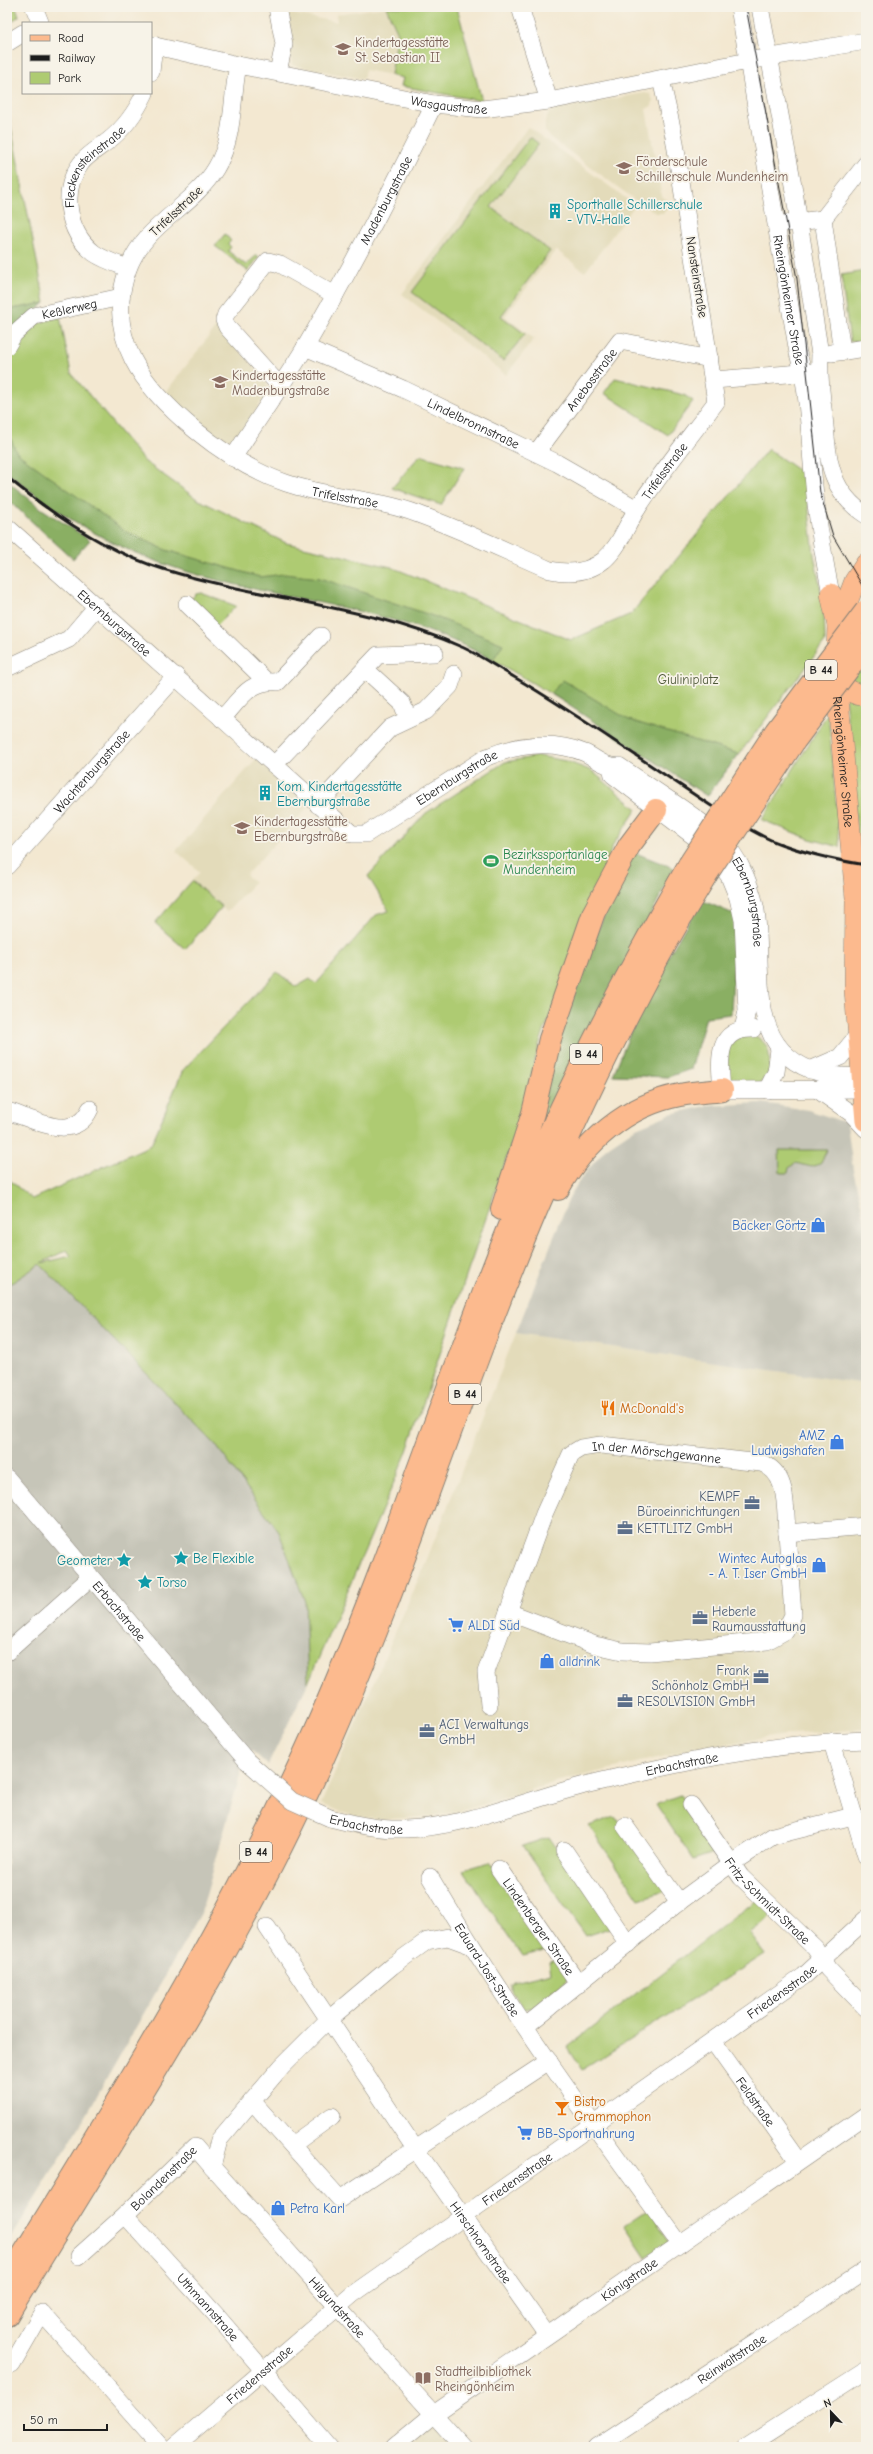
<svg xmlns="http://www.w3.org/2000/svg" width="873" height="2454" font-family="'Comic Neue',sans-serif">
  <rect width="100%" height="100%" fill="#f7f3e8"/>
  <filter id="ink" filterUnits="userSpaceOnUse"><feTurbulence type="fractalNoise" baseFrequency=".025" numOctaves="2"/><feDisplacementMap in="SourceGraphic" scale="8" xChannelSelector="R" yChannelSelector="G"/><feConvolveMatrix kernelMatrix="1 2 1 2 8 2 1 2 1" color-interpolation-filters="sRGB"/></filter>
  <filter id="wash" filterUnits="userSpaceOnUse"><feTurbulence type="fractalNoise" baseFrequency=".012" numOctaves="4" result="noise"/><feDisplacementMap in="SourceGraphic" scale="16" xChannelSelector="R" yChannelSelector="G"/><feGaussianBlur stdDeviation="0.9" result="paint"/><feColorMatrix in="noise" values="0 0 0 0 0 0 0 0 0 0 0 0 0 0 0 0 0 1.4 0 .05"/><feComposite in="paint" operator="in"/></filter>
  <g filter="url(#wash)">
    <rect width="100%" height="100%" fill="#f3e8d1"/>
    <path fill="#e3dbba" d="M386,7L398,33L391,75L365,70L363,79L292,65L287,13L337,22L336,14Z
      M644,93L650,94L653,100L652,106L646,109L662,197L668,201V208L663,213H656L638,202L551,138L545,131V122L549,113L558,109Z
      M528,127L635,205L585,272L556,250L505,316L534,339L506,375L402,294Z
      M216,327L265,378L268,387L266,395L238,436L230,442L220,440L165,393Z
      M256,759L309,806L246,875L254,883L227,912L192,881L200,872L176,851Z
      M516,1333L866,1384V1729L791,1734L700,1748L559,1781L461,1811L431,1816L378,1820L347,1814L321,1804L427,1559Z
      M432,2421L454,2447H401Z"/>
    <path fill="#c6c5b8" d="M761,1103L808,1110L847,1123L853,1170L866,1226V1384L516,1333L570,1196L582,1177L606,1148L634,1129L670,1114L707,1106Z
      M40,1264L215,1444L279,1532L305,1602L308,1683L268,1765L252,1751L241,1771L201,1913L74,2136L7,2244V1286Z"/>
    <path fill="#aecb72" stroke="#657447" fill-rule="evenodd" d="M7,7H16L19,16L7,25Z
      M386,7H457L482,101L401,86L403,78L391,75L398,33Z
      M7,106L45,303L7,310Z
      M530,137L539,144L491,207L550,251L501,316L525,334L503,361L412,292Z
      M225,234L231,241L228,244L231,247L228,251L246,265L257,255L259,257L248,271L215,246Z
      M866,271V341L850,342L841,275Z
      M60,317L71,373L144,461L197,499L286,543L391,567L571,640L631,614L768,449L805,475L814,555L824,606L825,642L707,796C645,755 583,712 519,675C487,657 455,639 420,627C356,605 288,597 222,581C138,561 73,528 7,472V356L19,339L35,324Z
      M615,378L684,395L693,401L668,435L604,393Z
      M420,455L464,468L441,505L392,488Z
      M201,593L236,606L215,627L189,601L196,594Z
      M866,659V690L849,683Z
      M845,695L866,701V862L859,861Z
      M828,713L840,847L810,839L762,820Z
      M539,756L566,761L592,771L637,809L613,845L539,1045L521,1115L406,1454L308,1683L305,1602L279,1532L215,1444L40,1264L7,1286V1178L32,1199L151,1145L183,1070L277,972L296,987L310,979L316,984L376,915L389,911L368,876L426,813L505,762ZM67,1250L71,1256L42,1263L43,1262Z
      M192,881L222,907L185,949L155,923Z
      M754,1035C771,1045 769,1052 770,1071L760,1084L731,1082L726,1071L729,1044L736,1038Z
      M779,1150H827L820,1164L812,1167L795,1163L789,1168L788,1173H780Z
      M681,1795L720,1851L693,1860L656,1804Z
      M615,1816L666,1891L639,1899L589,1826Z
      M549,1837L612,1927L585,1936L523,1846Z
      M490,1862L550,1950L522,1956L463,1870Z
      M758,1899L773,1914L749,1933L765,1954L582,2070L567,2047Z
      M557,1959L568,1976L566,1981L532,2008L524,2009L511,1991V1985L514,1982L551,1973L549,1961Z
      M648,2209L670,2242L646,2258L624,2225Z"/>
    <path fill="#8aaf64" stroke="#536640" d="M45,303L7,336V310Z
      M7,431L17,453L125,531L166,550L260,577L284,574L320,578L436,617L503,644L493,660C408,612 313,605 221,581C137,560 73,528 7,472Z
      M7,481L42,509L90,540L73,559L7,499Z
      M563,680L629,720L739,754L707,796L550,693Z
      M633,852L674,868L532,1154L551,1063L587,954Z
      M701,900L736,915L731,1014L706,1017L691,1069L668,1077L613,1075L647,993Z"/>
  </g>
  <g filter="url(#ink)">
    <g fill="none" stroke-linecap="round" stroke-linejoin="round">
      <defs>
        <g id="minor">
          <path d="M34,7L40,22"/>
          <path d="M277,7L284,44L278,72"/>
          <path d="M520,7L549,101"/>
          <path id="s1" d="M739,7L798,353C809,392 809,434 813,474C816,514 823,554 831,594"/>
          <path d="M760,7L793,185L820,354C819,375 821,395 824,416C828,456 828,491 866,515"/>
          <path d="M7,43L23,33"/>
          <path id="s2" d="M151,45L238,65L434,104L482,109L549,101L748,61L866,41"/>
          <path id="s3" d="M238,65C231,100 235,136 216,168C193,207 144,224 128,269C103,338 144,388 195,430C222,452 253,472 286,483C329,498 375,498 418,514C462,530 506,551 550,570C569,574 588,573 604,560C620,546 626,526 637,509C661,472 690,437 716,402L674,137L661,79"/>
          <path d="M151,72L154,45"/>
          <path d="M823,219L842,351"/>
          <path d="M787,223L823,219L866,164"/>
          <path id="s4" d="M128,268C117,264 104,260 94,253C67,232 60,190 82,162C89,154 99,148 108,141C125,128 136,112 145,93"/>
          <path id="s5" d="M7,346L14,334L34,316L121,297"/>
          <path id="s6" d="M305,347L403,389L557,463L637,509"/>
          <path d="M831,353L866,348"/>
          <path d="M714,380L813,372"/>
          <path d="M279,385L227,327L224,320L226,314L268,261L280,264L335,295"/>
          <path id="s7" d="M536,453L620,341L710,359"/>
          <path id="s8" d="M233,458C257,420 283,384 306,346C352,267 394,186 434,104"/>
          <path id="s9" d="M7,527L352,834H366L487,757C518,744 553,740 585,753C596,758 606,768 619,766L671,801"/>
          <path d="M187,604L266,681"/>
          <path d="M7,668L69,639L97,606"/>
          <path d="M365,669L402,703L408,719"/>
          <path d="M222,719C240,699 249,680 278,682L321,636"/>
          <path d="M274,765L378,655L435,653"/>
          <path d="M611,767L613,775L700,841L713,854L729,876L738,898L743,920L747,1011L743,1029"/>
          <path d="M318,805L390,728L426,711L450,686L454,674"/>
          <path id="s10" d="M661,807L671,801C702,822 730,840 745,875C751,889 756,905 757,919C763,978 747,1054 821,1073C835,1077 851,1076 866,1078"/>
          <path id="s11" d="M7,866L176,676"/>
          <path d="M753,1029C714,1028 720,1064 722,1090L866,1089"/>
          <path d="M810,1070L840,1057L858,1035"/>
          <path d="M767,1090L776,1072L779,1049"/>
          <path d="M818,1090L851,1113L866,1129"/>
          <path d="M7,1111C34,1119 74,1144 90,1109"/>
          <path id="s12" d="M7,1478L247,1761"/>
          <path d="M508,1612L595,1645L622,1651L650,1652L767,1641L785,1631L793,1615L787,1533"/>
          <path d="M7,1652L90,1578"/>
          <path id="s13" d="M489,1705L486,1672L544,1514L571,1454L581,1448L601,1445L761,1463C789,1472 785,1509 787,1533L866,1526"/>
          <path d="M834,1741V1749L866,1856"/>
          <path id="s14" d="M691,1805L741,1877L815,1948L828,1969L866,2008"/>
          <path id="s15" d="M330,1818C354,1824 379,1830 404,1829C467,1827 528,1799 589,1784C682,1762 770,1743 866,1740"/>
          <path d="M625,1826L679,1902"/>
          <path d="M564,1850L628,1944"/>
          <path id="s16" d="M499,1869L579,1984"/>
          <path id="s17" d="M430,1877C505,2005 593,2125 680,2244"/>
          <path id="s18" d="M267,1927L416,2150L547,2335"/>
          <path d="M526,2026L679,1902L732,1863L773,1836L853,1816"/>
          <path id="s19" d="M713,2041L798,2161"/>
          <path d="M252,2101L340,2199L549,2061"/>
          <path d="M292,2145L332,2116"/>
          <path id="s20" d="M212,2167L463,2447"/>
          <path id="s21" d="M125,2215L216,2315L329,2447"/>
          <path id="s22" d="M79,2256L125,2215L195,2147L212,2167L219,2140L282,2066L328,2020L392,1966L427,1941L448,1937L470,1945"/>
          <path d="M12,2365L42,2313L161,2447"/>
          <path id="s23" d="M174,2447L353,2294L804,1976L866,1919"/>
          <path id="s24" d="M394,2447L434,2414L866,2115"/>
          <path id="s25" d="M597,2447L866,2270"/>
          <path d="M746,2447L866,2370"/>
        </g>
        <g id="major">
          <path id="s26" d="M831,594L838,626L836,678L856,898L855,991L866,1121"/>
          <path d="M838,626L855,581L866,564"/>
          <path d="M836,678C844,687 853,696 866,695"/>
        </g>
        <path id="highway" d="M558,1189C584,1143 626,1105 680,1095C694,1092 708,1092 722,1090
          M502,1209L533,1113L550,1039L594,912L629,846L656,810
          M7,2281C117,2103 227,1927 313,1735C386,1572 440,1400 507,1233C558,1105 620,984 689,865
          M7,2315C117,2130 238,1952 325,1754C405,1575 461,1386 538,1206C587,1092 641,981 706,875"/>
      </defs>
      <use href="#minor" stroke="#888276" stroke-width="18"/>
      <use href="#major" stroke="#888276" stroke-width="22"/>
      <use href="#highway" stroke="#888276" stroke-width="24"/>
      <use href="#minor" stroke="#fff" stroke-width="17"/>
      <use href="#major" stroke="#fcba8e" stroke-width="21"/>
      <use href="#highway" stroke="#fcba8e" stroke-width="22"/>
      <path stroke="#1c1c1c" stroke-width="1" d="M746,7L797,279L820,493L833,536L866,592"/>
      <path stroke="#1c1c1c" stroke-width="3" d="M7,477C52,514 106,552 163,569C262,600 369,605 464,648C481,656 498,668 514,677C572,711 627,750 683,787C711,806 742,827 773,841C803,853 835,860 866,865"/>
      <defs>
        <path id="minor-bridge" d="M247,1761L292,1801L330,1818"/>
        <path id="highway-bridge" d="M689,865L776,731L866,611
          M706,875L795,740L866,645"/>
      </defs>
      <use href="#minor-bridge" stroke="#888276" stroke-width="18" stroke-linecap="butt"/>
      <use href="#highway-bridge" stroke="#888276" stroke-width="24" stroke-linecap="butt"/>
      <use href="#minor-bridge" stroke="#fff" stroke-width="17"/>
      <use href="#highway-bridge" stroke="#fcba8e" stroke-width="22"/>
    </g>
  </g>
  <defs>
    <symbol id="school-bare" viewBox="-9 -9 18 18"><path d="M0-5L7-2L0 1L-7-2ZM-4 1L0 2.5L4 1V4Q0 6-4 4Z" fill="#8d6e63" stroke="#f7f3e8" stroke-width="2.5" paint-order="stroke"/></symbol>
    <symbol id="building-bare" viewBox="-9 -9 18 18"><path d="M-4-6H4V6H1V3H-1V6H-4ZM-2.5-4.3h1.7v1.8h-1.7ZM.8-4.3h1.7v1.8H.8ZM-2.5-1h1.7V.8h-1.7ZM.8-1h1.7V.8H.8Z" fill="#0f9aa8" stroke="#f7f3e8" stroke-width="2.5" paint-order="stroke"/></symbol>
    <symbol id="stadium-bare" viewBox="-9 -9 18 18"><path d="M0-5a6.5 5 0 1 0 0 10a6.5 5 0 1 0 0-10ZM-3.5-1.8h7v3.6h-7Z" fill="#2e9e5b" stroke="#f7f3e8" stroke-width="2.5" paint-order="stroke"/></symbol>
    <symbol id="shop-bare" viewBox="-9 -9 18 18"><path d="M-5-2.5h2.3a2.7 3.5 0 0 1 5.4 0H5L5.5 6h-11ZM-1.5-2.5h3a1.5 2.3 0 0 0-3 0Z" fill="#3f7fe0" stroke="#f7f3e8" stroke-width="2.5" paint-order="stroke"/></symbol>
    <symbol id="restaurant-bare" viewBox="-9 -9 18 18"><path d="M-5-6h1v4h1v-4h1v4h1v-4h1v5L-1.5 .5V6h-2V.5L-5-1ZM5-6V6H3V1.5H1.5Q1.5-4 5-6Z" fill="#e8710a" stroke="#f7f3e8" stroke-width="2.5" paint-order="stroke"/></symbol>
    <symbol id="office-bare" viewBox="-9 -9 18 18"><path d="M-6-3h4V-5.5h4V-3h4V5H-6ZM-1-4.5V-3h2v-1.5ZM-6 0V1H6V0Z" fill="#5c6f8a" stroke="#f7f3e8" stroke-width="2.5" paint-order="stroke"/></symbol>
    <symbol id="sight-bare" viewBox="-9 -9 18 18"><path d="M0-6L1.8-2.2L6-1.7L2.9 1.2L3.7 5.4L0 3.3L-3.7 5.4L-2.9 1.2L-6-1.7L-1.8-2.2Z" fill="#0f9aa8" stroke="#f7f3e8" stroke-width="2.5" paint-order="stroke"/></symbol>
    <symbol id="supermarket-bare" viewBox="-9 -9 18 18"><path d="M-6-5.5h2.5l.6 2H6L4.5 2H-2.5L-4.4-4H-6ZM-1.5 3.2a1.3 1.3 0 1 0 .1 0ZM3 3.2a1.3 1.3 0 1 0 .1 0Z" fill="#3f7fe0" stroke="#f7f3e8" stroke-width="2.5" paint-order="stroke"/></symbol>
    <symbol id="bar-bare" viewBox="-9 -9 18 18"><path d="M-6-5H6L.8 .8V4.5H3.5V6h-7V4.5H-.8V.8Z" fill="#e8710a" stroke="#f7f3e8" stroke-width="2.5" paint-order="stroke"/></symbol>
    <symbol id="library-bare" viewBox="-9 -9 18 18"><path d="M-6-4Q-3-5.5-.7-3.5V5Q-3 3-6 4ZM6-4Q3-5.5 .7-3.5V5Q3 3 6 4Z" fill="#8d6e63" stroke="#f7f3e8" stroke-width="2.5" paint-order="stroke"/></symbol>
  </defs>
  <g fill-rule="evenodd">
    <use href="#school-bare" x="332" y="38" width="22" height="22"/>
    <use href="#school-bare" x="613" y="157" width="22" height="22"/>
    <use href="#building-bare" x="544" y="200" width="22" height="22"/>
    <use href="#school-bare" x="209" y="371" width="22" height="22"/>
    <use href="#building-bare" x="254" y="782" width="22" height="22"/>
    <use href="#school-bare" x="231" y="817" width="22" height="22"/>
    <use href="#stadium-bare" x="480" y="850" width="22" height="22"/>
    <use href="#shop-bare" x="807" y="1214" width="22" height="22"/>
    <use href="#restaurant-bare" x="597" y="1397" width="22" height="22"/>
    <use href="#shop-bare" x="826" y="1431" width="22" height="22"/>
    <use href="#office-bare" x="741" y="1492" width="22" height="22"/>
    <use href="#office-bare" x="614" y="1517" width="22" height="22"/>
    <use href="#sight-bare" x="170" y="1547" width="22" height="22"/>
    <use href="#sight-bare" x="113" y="1549" width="22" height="22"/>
    <use href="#shop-bare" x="808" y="1554" width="22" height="22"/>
    <use href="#sight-bare" x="134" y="1571" width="22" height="22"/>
    <use href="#office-bare" x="689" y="1607" width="22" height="22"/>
    <use href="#supermarket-bare" x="445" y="1614" width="22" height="22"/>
    <use href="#shop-bare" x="536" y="1650" width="22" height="22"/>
    <use href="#office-bare" x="750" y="1666" width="22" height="22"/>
    <use href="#office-bare" x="614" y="1690" width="22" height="22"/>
    <use href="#office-bare" x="416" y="1720" width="22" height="22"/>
    <use href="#bar-bare" x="551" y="2097" width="22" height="22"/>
    <use href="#supermarket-bare" x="514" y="2122" width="22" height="22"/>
    <use href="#shop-bare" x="267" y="2197" width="22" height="22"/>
    <use href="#library-bare" x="412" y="2367" width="22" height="22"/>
  </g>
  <g text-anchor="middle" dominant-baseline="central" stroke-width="3.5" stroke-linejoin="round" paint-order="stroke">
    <g fill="#f7f3e8" stroke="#5e5c59" stroke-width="1">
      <rect x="805" y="660" width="32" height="20" rx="3"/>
      <rect x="570" y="1044" width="32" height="20" rx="3"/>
      <rect x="449" y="1384" width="32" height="20" rx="3"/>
      <rect x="240" y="1842" width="32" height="20" rx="3"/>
    </g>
    <g font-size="12" font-weight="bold" fill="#1c1c1c">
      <text x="821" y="670">B 44</text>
      <text x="586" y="1054">B 44</text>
      <text x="465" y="1394">B 44</text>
      <text x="256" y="1852">B 44</text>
    </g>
    <g font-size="13" fill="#785e54" stroke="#f7f3e8" text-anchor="start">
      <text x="355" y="42">Kindertagesstätte<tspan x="355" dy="15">St. Sebastian II</tspan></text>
      <text x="636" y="161">Förderschule<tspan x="636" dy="15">Schillerschule Mundenheim</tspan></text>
      <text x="232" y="375">Kindertagesstätte<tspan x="232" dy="15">Madenburgstraße</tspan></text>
      <text x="254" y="821">Kindertagesstätte<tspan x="254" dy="15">Ebernburgstraße</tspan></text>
      <text x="435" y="2371">Stadtteilbibliothek<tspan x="435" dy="15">Rheingönheim</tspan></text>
    </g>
    <g font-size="13" fill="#1c1c1c" stroke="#f7f3e8">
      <text stroke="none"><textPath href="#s2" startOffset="304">Wasgaustraße</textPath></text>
      <text stroke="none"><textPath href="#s4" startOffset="141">Fleckensteinstraße</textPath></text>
      <text stroke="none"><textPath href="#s8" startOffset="300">Madenburgstraße</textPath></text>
      <text transform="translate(176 211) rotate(-43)">Trifelsstraße</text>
      <text transform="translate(697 277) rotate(81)">Nansteinstraße</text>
      <text stroke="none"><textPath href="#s1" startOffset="297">Rheingönheimer Straße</textPath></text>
      <text stroke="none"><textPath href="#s5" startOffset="77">Keßlerweg</textPath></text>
      <text stroke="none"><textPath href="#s7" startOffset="92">Anebosstraße</textPath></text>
      <text stroke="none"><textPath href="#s6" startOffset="185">Lindelbronnstraße</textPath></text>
      <text stroke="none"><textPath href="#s3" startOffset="979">Trifelsstraße</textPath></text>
      <text stroke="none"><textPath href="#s3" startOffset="596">Trifelsstraße</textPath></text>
      <text stroke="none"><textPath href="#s9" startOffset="144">Ebernburgstraße</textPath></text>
      <text stroke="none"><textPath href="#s26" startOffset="169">Rheingönheimer Straße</textPath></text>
      <text stroke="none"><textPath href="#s11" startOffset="127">Wachtenburgstraße</textPath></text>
      <text stroke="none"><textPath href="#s9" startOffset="583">Ebernburgstraße</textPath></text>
      <text stroke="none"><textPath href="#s10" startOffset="145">Ebernburgstraße</textPath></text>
      <text stroke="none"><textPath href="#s13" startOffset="355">In der Mörschgewanne</textPath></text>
      <text stroke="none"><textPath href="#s12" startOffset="174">Erbachstraße</textPath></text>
      <text stroke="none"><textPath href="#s15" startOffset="361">Erbachstraße</textPath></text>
      <text stroke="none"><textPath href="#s15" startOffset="37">Erbachstraße</textPath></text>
      <text stroke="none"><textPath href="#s14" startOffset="123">Fritz-Schmidt-Straße</textPath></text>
      <text stroke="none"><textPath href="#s16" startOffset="70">Lindenberger Straße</textPath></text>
      <text stroke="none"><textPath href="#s17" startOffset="109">Eduard-Jost-Straße</textPath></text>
      <text stroke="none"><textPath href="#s23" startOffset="760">Friedensstraße</textPath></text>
      <text stroke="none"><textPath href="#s19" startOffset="74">Feldstraße</textPath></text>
      <text stroke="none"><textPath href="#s23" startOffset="436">Friedensstraße</textPath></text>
      <text stroke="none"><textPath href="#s22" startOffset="115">Bolandenstraße</textPath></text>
      <text stroke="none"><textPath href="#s18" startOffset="381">Hirschhornstraße</textPath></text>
      <text stroke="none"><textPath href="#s24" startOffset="289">Königstraße</textPath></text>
      <text stroke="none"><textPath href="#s21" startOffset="124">Uthmannstraße</textPath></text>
      <text stroke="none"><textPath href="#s20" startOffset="188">Hilgundstraße</textPath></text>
      <text stroke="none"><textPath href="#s25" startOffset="161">Reinwaltstraße</textPath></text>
      <text stroke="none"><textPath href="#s23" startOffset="112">Friedensstraße</textPath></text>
    </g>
    <g font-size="13" fill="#0d838f" stroke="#f7f3e8" text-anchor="start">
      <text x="567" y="204">Sporthalle Schillerschule<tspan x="567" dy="15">- VTV-Halle</tspan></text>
      <text x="277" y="786">Kom. Kindertagesstätte<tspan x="277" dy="15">Ebernburgstraße</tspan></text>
      <text x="193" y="1558">Be Flexible</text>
      <text x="112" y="1560" text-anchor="end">Geometer</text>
      <text x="157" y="1582">Torso</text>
    </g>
    <g font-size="13" fill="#4f593a" stroke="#f7f3e8">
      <text x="688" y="679">Giuliniplatz</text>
    </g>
    <g font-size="13" fill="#27864d" stroke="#f7f3e8" text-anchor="start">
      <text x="503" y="854">Bezirkssportanlage<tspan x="503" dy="15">Mundenheim</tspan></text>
    </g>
    <g font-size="13" fill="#366cbe" stroke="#f7f3e8" text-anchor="start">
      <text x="806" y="1225" text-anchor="end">Bäcker Görtz</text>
      <text x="825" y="1435" text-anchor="end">AMZ<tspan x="825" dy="15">Ludwigshafen</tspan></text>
      <text x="807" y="1558" text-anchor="end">Wintec Autoglas<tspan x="807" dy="15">- A. T. Iser GmbH</tspan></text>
      <text x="468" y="1625">ALDI Süd</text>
      <text x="559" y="1661">alldrink</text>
      <text x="537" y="2133">BB-Sportnahrung</text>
      <text x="290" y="2208">Petra Karl</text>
    </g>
    <g font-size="13" fill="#c56008" stroke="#f7f3e8" text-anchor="start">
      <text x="620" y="1408">McDonald's</text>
      <text x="574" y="2101">Bistro<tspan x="574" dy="15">Grammophon</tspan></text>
    </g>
    <g font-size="13" fill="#4e5e75" stroke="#f7f3e8" text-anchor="start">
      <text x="740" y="1496" text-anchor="end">KEMPF<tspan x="740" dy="15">Büroeinrichtungen</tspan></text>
      <text x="637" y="1528">KETTLITZ GmbH</text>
      <text x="712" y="1611">Heberle<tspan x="712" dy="15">Raumausstattung</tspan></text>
      <text x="749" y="1670" text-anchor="end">Frank<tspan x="749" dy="15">Schönholz GmbH</tspan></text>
      <text x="637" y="1701">RESOLVISION GmbH</text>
      <text x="439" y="1724">ACI Verwaltungs<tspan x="439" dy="15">GmbH</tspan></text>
    </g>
  </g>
  <rect width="873" height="2454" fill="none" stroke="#f7f3e8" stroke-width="24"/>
  <rect x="22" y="22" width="130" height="72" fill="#f7f3e8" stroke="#9f9d96"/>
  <rect x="30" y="35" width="20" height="6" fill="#fcba8e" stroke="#9f9d96"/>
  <text x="58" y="42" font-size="12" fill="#1c1c1c">Road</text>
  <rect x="30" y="55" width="20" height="6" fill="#1c1c1c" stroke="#9f9d96"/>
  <text x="58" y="62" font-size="12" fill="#1c1c1c">Railway</text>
  <rect x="30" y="72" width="20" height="12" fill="#aecb72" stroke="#9f9d96"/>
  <text x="58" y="82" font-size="12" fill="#1c1c1c">Park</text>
  <g transform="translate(831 2412) rotate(338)" stroke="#f7f3e8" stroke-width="3" paint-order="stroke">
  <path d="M0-3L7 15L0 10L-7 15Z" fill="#1c1c1c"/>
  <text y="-6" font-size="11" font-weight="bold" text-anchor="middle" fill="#1c1c1c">N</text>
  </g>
  <path d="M24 2424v6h83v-6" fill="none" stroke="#1c1c1c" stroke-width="2"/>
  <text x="30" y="2424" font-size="12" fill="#1c1c1c" stroke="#f7f3e8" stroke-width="3" paint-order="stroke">50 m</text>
</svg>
